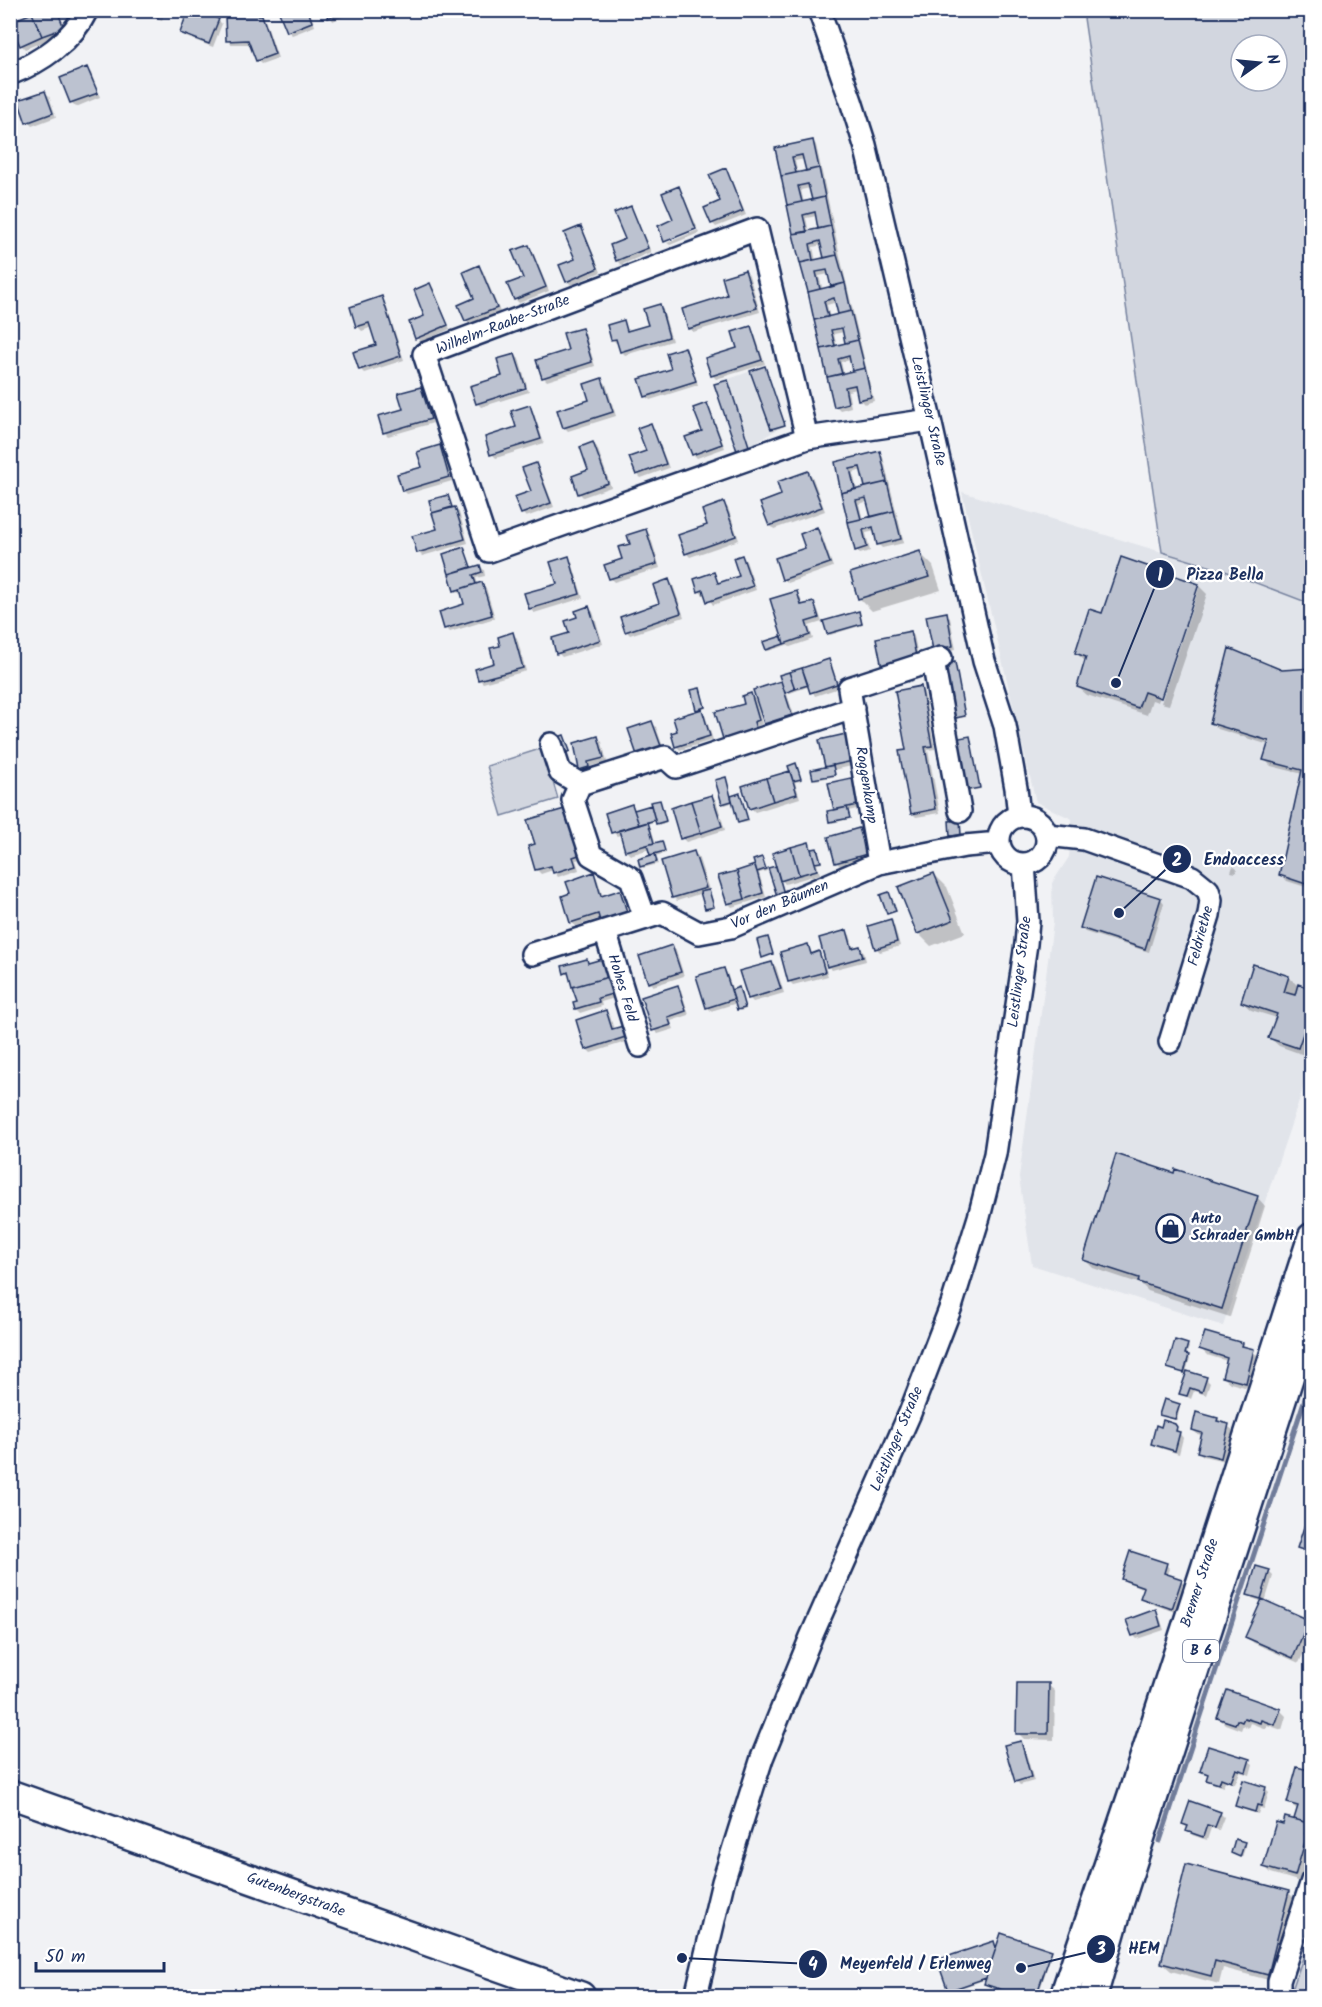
<svg xmlns="http://www.w3.org/2000/svg" width="1322" height="2007" font-family="Kalam,sans-serif">
  <rect width="100%" height="100%" fill="#f1f2f5"/>
  <filter id="ink" filterUnits="userSpaceOnUse"><feTurbulence type="fractalNoise" baseFrequency=".0167" numOctaves="2"/><feDisplacementMap in="SourceGraphic" scale="12" xChannelSelector="R" yChannelSelector="G"/><feConvolveMatrix kernelMatrix="1 2 1 2 8 2 1 2 1" color-interpolation-filters="sRGB"/></filter>
  <g filter="url(#ink)">
    <path fill="#e1e4ea" d="M765,366L785,425L749,446L737,451L715,384Z
      M962,492L1225,571L1311,604V1065L1223,1326L1032,1265L1019,1177L1053,923L1052,883L1069,857L1072,819L1036,802Z"/>
    <path fill="#d2d6df" stroke="#76829e" stroke-width="1.5" fill-rule="evenodd" d="M1083,11H1311V604L1225,571L1162,552ZM1241,45H1277V81H1241Z
      M543,748L558,799L502,816L487,766Z
      M1311,1933V1996H1290Z"/>
    <path fill="#0003" fill-rule="evenodd" d="M41,10H58L67,32L25,49L21,45Z
      M139,10H166L162,20Z
      M280,10H309L315,26L292,35L288,31Z
      M327,10H359L333,21Z
      M261,16L265,20L278,58L261,64L257,60L251,44H231L227,40Z
      M218,20L222,24L213,47L186,37L182,33Z
      M87,69L91,73L100,97L76,107L72,103L62,79Z
      M45,92L49,96L56,117L32,126L28,122Z
      M812,141L816,145L841,260L874,401L864,404L860,400L857,389L848,391L851,407L840,410L836,406L795,234L777,149ZM805,159L808,172L798,174L795,161ZM810,188L813,201L804,203L801,190ZM817,216L820,230L809,232L806,218ZM822,245L826,259L816,261L813,247ZM829,274L832,288L823,290L819,276ZM837,302L840,315L830,318L827,305ZM844,332L847,344L837,347L834,334ZM851,360L854,373L844,375L841,362Z
      M725,170L729,174L746,215L716,227L712,223L722,202Z
      M679,188L682,192L697,227L665,240L675,220Z
      M630,208L634,212L651,252L621,265L617,261L611,246L627,240Z
      M580,228L584,232L601,272L571,285L567,281L577,260Z
      M698,230L699,233L670,245L667,243Z
      M528,246L532,250L549,291L519,303L515,299L525,279Z
      M479,267L483,271L500,312L470,324L466,320L476,299Z
      M745,271L749,275L760,312L693,332L689,328L729,296Z
      M430,285L434,289L450,329L421,342L417,338L426,317Z
      M381,298L385,302L404,360L364,373L360,369L378,346L372,327L362,331L358,327L351,308Z
      M659,306L663,310L672,341L625,355L621,351L619,343H616L612,339L623,322L629,332L650,326Z
      M750,328L754,332L765,364L716,379L712,375L739,349Z
      M581,329L585,333L595,366L547,381L543,377L570,351Z
      M684,349L688,353L698,385L650,400L646,396L673,370Z
      M515,355L519,359L527,386L477,402L504,377Z
      M766,369L785,426L773,430L772,429Z
      M602,380L606,384L616,416L568,431L564,427L591,401Z
      M729,384L750,448L740,452L738,450Z
      M421,388L424,392L433,423L388,436L384,432Z
      M528,389L529,392L481,407L478,404Z
      M706,405L710,409L725,448L697,458L693,454L704,432Z
      M530,407L533,411L544,443L496,458L492,454L487,438L518,428Z
      M650,425L654,429L669,468L641,478L637,474L648,452Z
      M593,444L597,447L611,487L583,497L579,493L590,471Z
      M439,446L443,450L452,481L407,494L403,490L424,468Z
      M880,453L883,457L904,543L882,548L878,544L875,531L866,533L870,551L860,554L856,550L836,463ZM862,470L866,488L857,490L853,473ZM869,501L873,518L863,520L859,504Z
      M535,464L539,468L554,507L526,517L522,513L533,492Z
      M808,473L812,476L825,511L774,529L770,525L783,496Z
      M448,496L453,509L459,512L468,543L422,556L418,552L439,530L430,501Z
      M724,504L728,508L739,540L690,557L686,553Z
      M817,529L821,533L833,567L788,583L784,579L807,549Z
      M646,531L650,535L660,568L614,582L610,578L632,545Z
      M465,550L471,569L480,566L484,570L485,576L476,578L478,585L482,584L486,588L495,618L450,632L446,628L466,606L462,593L460,594L456,590L445,555Z
      M920,553L933,566L941,590L872,611L859,598Z
      M742,557L746,561L756,590L713,605L706,594L703,595L699,591L713,574L719,584L741,577Z
      M569,558L572,562L583,598L534,613L530,609L526,594L559,585Z
      M669,581L673,585L684,617L630,635L626,631L661,604Z
      M1198,585L1207,594L1169,705L1161,703L1199,588H1196L1158,702L1152,700L1147,715L1087,695L1078,687L1085,661L1076,653L1103,615Z
      M796,593L800,597L803,606L813,603L817,607L822,622L809,626L813,639L790,647L787,645L768,651L767,650L781,637Z
      M589,608L593,612L603,644L562,657L558,653Z
      M860,614L863,625L830,635L828,633Z
      M946,614L950,618L956,649L938,653Z
      M910,632L914,636L920,665L887,671Z
      M513,634L517,638L526,671L483,683L479,679L496,664L502,647Z
      M828,661L832,665L839,688L815,696L810,686L787,694L795,718L769,727L765,723L755,691L783,682Z
      M954,664L966,717L954,719Z
      M1312,669V889L1287,881L1281,875L1303,774L1271,766L1265,760L1269,745L1218,729L1212,723L1282,671Z
      M920,688L924,692L935,749L928,750L940,813L916,817L912,813L908,751Z
      M701,691L706,708L700,710L705,715L713,740L680,750L676,746L679,732L700,711L697,709Z
      M751,695L755,699L762,724L757,726L759,733L728,742L724,738Z
      M652,723L656,727L664,750L642,758L638,754Z
      M846,735L850,739L856,765L834,770L836,776L816,780L814,779L827,768Z
      M598,738L602,742L607,762L591,766L592,771L584,773L580,770Z
      M970,738L980,789L966,792Z
      M796,765L801,781L795,782L800,798L755,812L751,808Z
      M727,780L731,797L740,795L741,796L749,822L741,823L740,822L734,802L725,805L723,803Z
      M830,784L865,807L848,811L850,819L832,823L831,821L836,811Z
      M712,796L716,800L725,830L686,842L682,838Z
      M659,801L666,823L659,825L657,821L647,824L651,828L656,844L662,843L666,853L655,856L658,864L643,868L642,866L652,856L650,849L630,855L626,851L622,834L617,836L613,832L632,806L636,810L653,806Z
      M529,821L585,858L576,860L579,870L558,877L553,870L541,874L537,870L530,847L537,845Z
      M864,821L870,858L840,866L836,862L859,829L862,833L859,822Z
      M808,844L813,850L819,851L822,863L817,864L820,874L785,884L780,878L785,895L780,897L777,867Z
      M694,853L698,856L715,908L708,910L707,909L702,893L677,901L673,897Z
      M762,859L767,871L759,873L766,897L732,907L728,903Z
      M1233,866L1237,869L1236,873L1231,872Z
      M593,874L597,878L603,897L619,892L623,896L630,916L605,924L601,918L576,926L572,923L563,897L572,894Z
      M934,874L947,887L965,933L931,946L918,933Z
      M1161,899L1164,903L1149,952L1085,932L1081,928Z
      M890,921L894,925L900,946L880,952L876,948Z
      M846,931L850,935L854,949L860,948L864,952L866,961L832,970L828,966Z
      M672,946L676,950L684,976L653,986L649,982Z
      M808,946L813,955L818,953L822,957L828,976L793,985L790,982Z
      M587,960L590,964L602,961L606,965L615,998L601,1002L602,1006L580,1013L576,1009L578,1002L570,977L566,973Z
      M772,963L776,967L784,993L753,1002L749,998Z
      M724,969L727,973L733,991L739,989L740,991L746,1009L740,1011L737,1003L711,1011L707,1007Z
      M1289,977L1299,987L1312,990V1042L1307,1056L1279,1046L1270,1038L1277,1018L1251,1010L1242,1002Z
      M677,986L681,990L689,1015L671,1021L674,1029L658,1034L654,1030L643,998Z
      M606,1012L610,1016L614,1030L638,1038L591,1053L587,1049Z
      M1175,1175L1257,1197L1265,1206L1230,1317L1148,1291L1141,1284L1093,1268L1085,1260Z
      M1242,1344L1260,1357L1252,1389L1230,1383L1223,1377L1227,1361L1207,1355L1201,1349Z
      M1187,1345L1189,1347L1186,1356L1190,1358L1186,1372L1206,1379L1210,1383L1206,1395L1194,1391L1191,1399L1181,1393L1187,1374L1170,1369Z
      M1179,1405L1180,1407L1177,1420L1162,1416Z
      M1197,1414L1218,1419L1233,1430L1225,1461L1203,1456L1199,1452L1203,1435L1197,1434L1193,1430Z
      M1174,1425L1183,1438L1179,1454L1157,1447L1153,1443Z
      M1166,1565L1170,1569L1167,1576L1181,1581L1185,1585L1176,1612L1146,1602L1142,1598L1145,1589L1126,1582L1122,1578Z
      M1269,1572L1273,1576L1265,1602L1312,1624V1635L1299,1663L1254,1643L1247,1637L1263,1602L1252,1598L1249,1594Z
      M1155,1611L1159,1615L1164,1630L1137,1639L1133,1635Z
      M1048,1685L1055,1691L1054,1740L1024,1739L1018,1733Z
      M1280,1710L1286,1716L1282,1730L1267,1725L1266,1729L1250,1723L1248,1728L1243,1725L1241,1730L1225,1724L1219,1718Z
      M1020,1742L1024,1746L1034,1781L1020,1785L1016,1781Z
      M1249,1761L1253,1764L1250,1775L1240,1772L1235,1784L1225,1781L1223,1787L1212,1783L1208,1779L1209,1776L1202,1771Z
      M1312,1773V1845L1301,1882L1271,1873L1265,1867L1284,1826L1295,1821L1298,1810L1288,1802Z
      M1265,1788L1269,1792L1264,1809L1260,1808L1258,1814L1241,1809L1237,1805Z
      M1220,1813L1224,1817L1219,1830L1211,1828L1207,1840L1192,1835L1184,1824Z
      M1244,1844L1246,1845L1242,1857L1232,1853Z
      M1187,1866L1289,1893L1297,1901L1276,1982L1223,1968L1219,1984L1171,1971L1162,1963Z
      M993,1942L997,1950L1052,1952L1038,1996H1020L987,1986L986,1984L987,1979L951,1991L949,1990Z"/>
    <g fill="none" stroke-linecap="round" stroke-linejoin="round">
      <path stroke="#707c9a" stroke-width="5" d="M1160,1841L1312,1377"/>
    </g>
    <path fill="#bcc2d0" stroke="#1b2f5e" stroke-width="1.5" d="M38,10H57L64,28L42,36L32,13Z
      M141,10H161L158,17Z
      M188,10H197L219,19L209,44L180,33Z
      M278,10H308L312,22L287,32Z
      M325,10H347L328,18Z
      M32,13L42,36L20,46L10,22Z
      M225,15H262L275,54L256,61L248,40L226,41Z
      M87,67L98,93L70,103L60,78Z
      M45,91L53,113L26,123L18,100Z
      M813,140L819,168L806,171L802,155L792,157L796,173L781,176L775,148Z
      M726,168L743,211L711,224L704,208L720,201L709,175Z
      M819,168L825,197L812,200L808,184L798,186L802,202L787,205L781,176Z
      M679,186L696,229L664,242L658,226L673,219L662,193Z
      M825,197L831,226L818,229L815,212L803,215L807,232L793,234L787,205Z
      M631,206L648,248L616,261L610,245L625,239L614,213Z
      M581,226L598,268L566,282L559,265L575,259L564,233Z
      M831,226L837,255L824,258L820,241L810,244L813,260L800,263L793,234Z
      M529,245L546,287L514,300L507,284L523,278L512,251Z
      M837,255L845,283L831,287L827,270L816,272L820,289L808,292L800,263Z
      M479,265L497,308L465,321L458,305L474,298L463,272Z
      M745,270L757,308L688,329L682,309L727,295L722,277Z
      M430,283L448,325L415,339L409,322L424,316L414,290Z
      M845,283L851,311L838,314L834,298L824,301L828,317L814,320L808,292Z
      M382,296L401,356L359,370L353,352L376,345L369,323L356,327L350,307Z
      M660,304L669,337L620,352L616,339L611,340L607,325L624,320L627,331L648,325L643,309Z
      M851,311L858,340L845,343L842,328L831,330L835,346L821,349L814,320Z
      M751,326L762,360L711,376L705,358L737,348L732,332Z
      M582,328L592,362L542,378L536,360L568,350L563,333Z
      M858,340L865,368L852,371L849,356L838,359L842,374L827,377L821,349Z
      M685,347L696,381L645,397L639,379L671,369L666,353Z
      M515,354L526,388L476,404L470,386L502,376L497,359Z
      M765,366L785,425L771,429L750,371Z
      M865,368L871,397L858,400L855,385L845,387L848,403L834,407L827,377Z
      M602,378L613,412L563,428L557,410L589,400L584,384Z
      M728,380L749,446L737,451L714,384Z
      M421,387L431,419L383,433L378,416L403,409L398,393Z
      M707,403L722,444L692,455L685,437L702,431L693,408Z
      M530,405L541,439L490,455L485,437L516,427L511,411Z
      M651,423L666,464L636,475L629,457L646,451L637,428Z
      M593,442L608,483L578,494L572,476L588,470L580,447Z
      M440,445L449,477L402,491L397,474L422,467L417,452Z
      M880,451L887,482L865,487L860,467L850,469L855,489L841,493L835,462Z
      M536,463L551,503L521,514L514,497L531,491L522,468Z
      M808,471L822,507L769,526L760,503L781,495L777,482Z
      M887,482L894,511L871,517L866,498L856,500L861,519L848,522L841,493Z
      M448,495L452,507L432,513L429,500Z
      M724,502L736,536L685,554L678,535L707,525L702,510Z
      M455,507L465,539L417,553L412,536L437,529L432,513Z
      M894,511L901,539L877,545L873,527L863,530L867,547L855,551L848,522Z
      M817,527L830,563L782,580L775,558L805,548L800,534Z
      M646,529L657,564L609,579L604,565L622,559L618,547L630,544L627,535Z
      M464,547L471,567L449,574L443,554Z
      M920,551L929,577L858,599L850,573Z
      M742,555L753,586L707,602L703,590L698,592L694,579L714,572L718,583L739,576L733,558Z
      M569,556L580,594L529,609L524,593L557,584L550,562Z
      M1121,557L1199,584L1161,698L1144,692L1138,708L1077,687L1086,657L1075,653L1089,609L1102,613Z
      M480,565L482,572L473,575L476,584L454,591L449,574Z
      M669,579L681,613L625,632L620,617L659,603L653,585Z
      M482,582L492,615L444,629L439,612L464,604L460,589Z
      M797,591L801,605L814,602L819,618L806,622L810,635L784,644L770,599Z
      M589,606L600,640L556,654L552,638L569,633L565,621L577,617L575,611Z
      M859,611L862,624L827,634L823,621Z
      M947,612L953,646L933,650L926,616Z
      M911,631L917,661L882,668L876,638Z
      M513,632L523,668L478,680L475,669L494,663L490,648L500,646L498,637Z
      M782,636L784,644L766,650L763,642Z
      M1229,648L1282,670L1312,668V886L1279,875L1302,770L1263,760L1269,741L1210,723Z
      M829,659L837,684L810,693L802,668Z
      M955,662L965,716L951,719L940,665Z
      M802,668L808,685L795,689L789,672Z
      M789,672L795,689L785,693L779,675Z
      M781,681L792,715L764,724L753,690Z
      M921,686L932,746L925,747L936,809L911,814L899,751L906,750L895,691Z
      M700,688L705,707L696,710L691,690Z
      M751,693L759,720L754,722L756,729L723,739L715,712L744,704L742,696Z
      M702,709L710,736L675,747L671,733L677,731L673,718Z
      M652,721L661,746L637,755L628,729Z
      M846,734L853,761L825,767L819,740Z
      M564,735L570,751L561,755L555,738Z
      M598,736L604,758L588,762L589,767L579,770L574,743Z
      M970,736L980,788L963,791L954,739Z
      M796,763L801,779L793,781L788,766Z
      M833,765L835,775L813,779L811,770Z
      M790,771L797,794L773,801L766,778Z
      M726,777L732,801L722,804L715,780Z
      M856,777L862,804L834,810L828,783Z
      M766,778L773,801L749,809L742,786Z
      M740,793L748,820L738,823L731,796Z
      M712,795L722,826L701,833L691,801Z
      M660,800L666,821L656,824L650,802Z
      M691,801L701,833L680,839L671,808Z
      M632,804L639,825L611,833L605,813Z
      M651,805L655,820L639,825L634,810Z
      M847,807L850,818L829,822L827,811Z
      M568,808L582,854L573,857L576,866L553,873L551,866L535,870L528,846L535,844L527,820Z
      M960,820L961,835L950,836L949,821Z
      M648,822L654,843L625,851L619,830Z
      M859,828L867,854L835,863L828,837Z
      M662,841L665,851L650,855L647,845Z
      M809,842L817,870L799,875L791,847Z
      M791,847L799,875L780,881L772,853Z
      M817,848L821,862L815,863L811,849Z
      M694,851L706,888L672,898L661,861Z
      M655,854L657,862L640,867L638,859Z
      M762,857L766,869L757,872L753,860Z
      M755,865L763,893L745,899L737,871Z
      M776,866L784,894L777,896L768,868Z
      M737,871L745,899L727,904L718,876Z
      M594,872L601,896L620,890L627,912L600,921L598,914L570,923L562,896L570,893L566,882Z
      M934,873L953,920L917,934L898,887Z
      M1096,877L1161,898L1145,949L1080,928Z
      M709,890L714,907L705,909L700,892Z
      M889,892L896,911L887,914L880,895Z
      M891,919L897,942L875,949L868,926Z
      M847,930L852,948L860,946L863,957L827,967L819,938Z
      M768,937L773,954L762,958L757,940Z
      M808,944L811,954L819,951L825,972L788,982L780,952Z
      M672,945L681,972L648,983L639,956Z
      M587,959L588,963L602,959L605,969L610,968L612,976L572,987L568,972L564,974L562,966Z
      M772,962L781,989L748,999L739,971Z
      M1253,964L1289,976L1284,992L1295,995L1298,984L1312,989V1008L1298,1048L1268,1038L1277,1014L1241,1002Z
      M724,968L734,999L706,1008L696,976Z
      M612,976L614,983L609,984L612,994L598,998L599,1002L575,1009L573,1002L577,1001L572,987Z
      M678,985L686,1011L668,1017L671,1025L652,1031L641,997Z
      M739,987L745,1008L737,1010L731,990Z
      M606,1010L612,1029L623,1026L635,1034L585,1050L576,1020Z
      M1116,1154L1174,1173L1175,1169L1258,1196L1222,1309L1138,1282L1139,1278L1083,1260Z
      M1205,1332L1243,1343L1242,1346L1254,1349L1246,1383L1222,1377L1227,1358L1199,1349Z
      M1175,1340L1188,1344L1185,1354L1189,1355L1184,1373L1167,1368Z
      M1187,1371L1207,1377L1202,1392L1190,1388L1187,1396L1179,1394Z
      M1164,1399L1180,1404L1175,1419L1159,1415Z
      M1196,1412L1218,1418L1217,1421L1229,1424L1221,1458L1197,1452L1202,1433L1192,1430Z
      M1163,1420L1175,1424L1177,1427L1176,1431L1180,1432L1175,1451L1151,1444L1156,1425L1161,1427Z
      M1309,1512H1312V1553L1297,1548Z
      M1130,1551L1167,1563L1164,1573L1182,1579L1172,1609L1140,1598L1144,1587L1121,1579Z
      M1256,1566L1270,1570L1261,1599L1247,1595Z
      M1262,1599L1309,1620L1293,1658L1245,1637Z
      M1156,1609L1161,1626L1132,1636L1126,1620Z
      M1017,1683H1049L1048,1734H1016Z
      M1227,1690L1281,1709L1275,1725L1261,1720L1260,1723L1244,1718L1242,1722L1237,1720L1235,1724L1217,1718Z
      M1021,1741L1031,1777L1015,1782L1004,1745Z
      M1208,1746L1250,1759L1246,1772L1236,1769L1231,1782L1221,1778L1219,1784L1206,1780L1208,1774L1200,1771Z
      M1310,1749L1312,1750V1764L1306,1763Z
      M1297,1767L1312,1771V1811L1308,1823L1294,1819L1298,1806L1287,1803Z
      M1243,1780L1266,1787L1261,1806L1257,1805L1255,1812L1235,1806Z
      M1190,1801L1221,1812L1215,1827L1207,1825L1203,1837L1186,1831L1188,1826L1182,1824Z
      M1285,1817L1308,1823L1305,1834L1307,1835L1295,1876L1263,1867L1276,1822L1283,1824Z
      M1235,1839L1245,1842L1240,1857L1231,1853Z
      M1186,1864L1289,1891L1268,1975L1215,1961L1211,1976L1161,1963Z
      M1001,1933L1052,1950L1036,1996H1021L984,1984Z
      M994,1941L996,1948L986,1978L948,1991L937,1960Z"/>
    <g fill="none" stroke-linecap="round" stroke-linejoin="round">
      <defs>
        <path id="minor" d="M819,10L851,101L865,145L930,420L984,661L1005,726L1016,788L1019,816
          M10,74C41,62 72,41 87,10
          M807,438L489,551L424,354L757,229L807,438L930,420
          M933,661L960,811
          M551,744L560,772L580,784
          M999 840a24 24 0 1 1 48 0a24 24 0 1 1-48 0Z
          M1047,835L1084,839L1192,877L1208,890L1211,900L1209,915L1170,1042
          M879,863L849,688L941,658
          M645,918L631,878L591,855L573,800L580,784L665,757L676,767L853,708
          M605,931L640,1046
          M532,954L662,913L699,933L731,927L879,863L965,846L999,843
          M696,1996L723,1882L762,1758L811,1637L910,1413L952,1304L979,1217L995,1154L1026,944L1028,921L1024,864
          M1279,1996V1981L1312,1881"/>
        <path id="major" d="M10,1794L581,1996
          M1064,1996L1133,1792L1312,1237
          M1093,1996L1120,1901L1312,1307"/>
      </defs>
      <use href="#minor" stroke="#1b2f5e" stroke-width="26"/>
      <use href="#major" stroke="#1b2f5e" stroke-width="32"/>
      <use href="#minor" stroke="#fff" stroke-width="21"/>
      <use href="#major" stroke="#fff" stroke-width="27"/>
    </g>
  </g>
  <defs>
    <symbol id="shop-ring" viewBox="-11 -11 22 22"><circle r="9.5" fill="#fff" stroke="#1b2f5e" stroke-width="1.5"/><path d="M-5-2.5h2.3a2.7 3.5 0 0 1 5.4 0H5L5.5 6h-11ZM-1.5-2.5h3a1.5 2.3 0 0 0-3 0Z" fill="#1b2f5e"/></symbol>
  </defs>
  <g fill-rule="evenodd">
    <use href="#shop-ring" x="1154" y="1212" width="33" height="33"/>
  </g>
  <g text-anchor="middle" dominant-baseline="central" stroke-width="4.5" stroke-linejoin="round" paint-order="stroke">
    <rect fill="#fff" stroke="#5f6d8e" stroke-width="1.5" x="1183" y="1640" width="36" height="22" rx="4.5"/>
    <g font-size="14" font-weight="bold" fill="#1b2f5e">
      <text x="1201" y="1651">B 6</text>
    </g>
    <g font-size="15" fill="#1b2f5e" stroke="#fff">
      <text transform="translate(503 325) rotate(-21)">Wilhelm-Raabe-Straße</text>
      <text transform="translate(928 411) rotate(77)">Leistlinger Straße</text>
      <text transform="translate(866 785) rotate(81)">Roggenkamp</text>
      <text transform="translate(780 905) rotate(-23)">Vor den Bäumen</text>
      <text transform="translate(1201 936) rotate(-75)">Feldriethe</text>
      <text transform="translate(1020 972) rotate(-83)">Leistlinger Straße</text>
      <text transform="translate(622 988) rotate(73)">Hohes Feld</text>
      <text transform="translate(897 1439) rotate(-67)">Leistlinger Straße</text>
      <text transform="translate(1200 1583) rotate(-72)">Bremer Straße</text>
      <text transform="translate(296 1895) rotate(20)">Gutenbergstraße</text>
    </g>
    <g font-size="15" font-weight="bold" fill="#1b2f5e" stroke="#fff" text-anchor="start">
      <text x="1191" y="1219">Auto<tspan x="1191" dy="17">Schrader GmbH</tspan></text>
    </g>
  </g>
  <path fill="none" stroke="#1b2f5e" stroke-width="2" d="M1116 683L1160 574M1119 913L1177 859M1021 1968L1101 1949M682 1958L813 1964"/>
  <g fill="#1b2f5e" stroke="#fff" stroke-width="2">
    <circle cx="1116" cy="683" r="6"/>
    <circle cx="1119" cy="913" r="6"/>
    <circle cx="1021" cy="1968" r="6"/>
    <circle cx="682" cy="1958" r="6"/>
    <circle cx="1160" cy="574" r="15"/>
    <circle cx="1177" cy="859" r="15"/>
    <circle cx="1101" cy="1949" r="15"/>
    <circle cx="813" cy="1964" r="15"/>
  </g>
  <g font-size="18" text-anchor="middle" font-weight="bold" fill="#fff">
    <text x="1160" y="581">1</text>
    <text x="1177" y="866">2</text>
    <text x="1101" y="1955">3</text>
    <text x="813" y="1970">4</text>
  </g>
  <g font-size="16" text-anchor="middle" font-weight="bold" fill="#1b2f5e" stroke="#fff" stroke-width="4.5" stroke-linejoin="round" paint-order="stroke">
    <text x="1225" y="580">Pizza Bella</text>
    <text x="1244" y="865">Endoaccess</text>
    <text x="1144" y="1954">HEM</text>
    <text x="916" y="1969">Meyenfeld / Erlenweg</text>
  </g>
  <rect width="1322" height="2007" fill="none" stroke="#fff" stroke-width="36"/>
  <rect x="18" y="18" width="1286" height="1971" fill="none" stroke="#1b2f5e" stroke-width="2" filter="url(#ink)"/>
  <g transform="translate(1259 63) rotate(75)"><circle r="28" fill="#ffffff" stroke="#a4acbf" stroke-width="1.5"/>
  <path d="M0-4.5L10 22L0 15L-10 22Z" fill="#1b2f5e"/>
  <text y="-9" font-size="16" font-weight="bold" text-anchor="middle" fill="#1b2f5e">N</text>
  </g>
  <path d="M36 1962v9h128v-9" fill="none" stroke="#1b2f5e" stroke-width="3"/>
  <text x="45" y="1962" font-size="18" fill="#1b2f5e" stroke="#ffffff" stroke-width="4.5" paint-order="stroke">50 m</text>
</svg>
